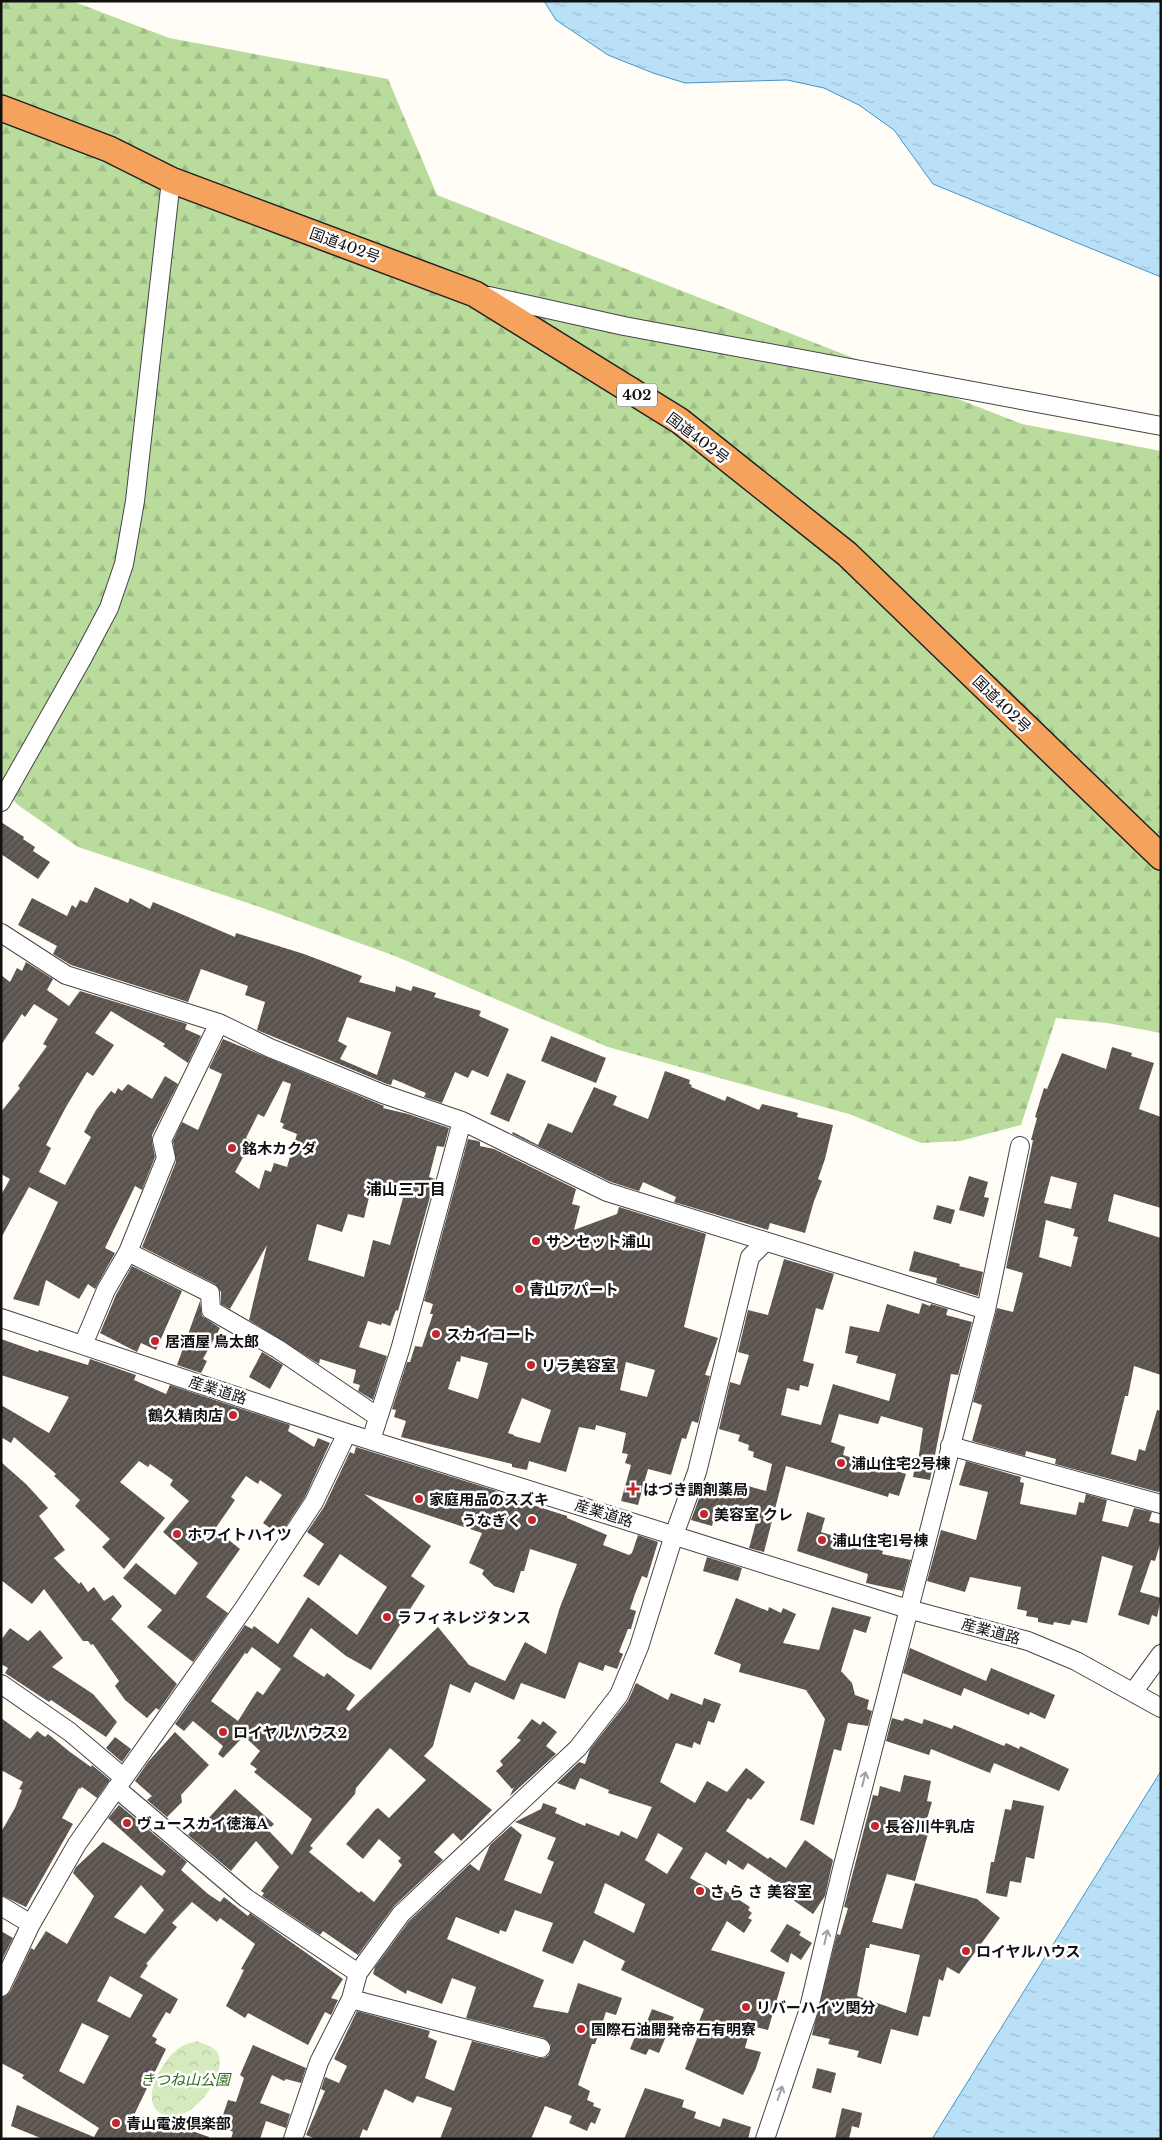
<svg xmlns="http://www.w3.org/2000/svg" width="1162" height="2140" font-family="'Libre Baskerville','Noto Sans JP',serif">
  <defs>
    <pattern id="forest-firs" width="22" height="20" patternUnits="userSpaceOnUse" patternTransform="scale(1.25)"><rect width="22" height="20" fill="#b9dc9c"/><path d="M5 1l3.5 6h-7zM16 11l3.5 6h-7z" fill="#9ebc85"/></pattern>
    <pattern id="park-crowns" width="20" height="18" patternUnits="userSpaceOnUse" patternTransform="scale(1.25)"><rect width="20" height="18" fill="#d5ebbd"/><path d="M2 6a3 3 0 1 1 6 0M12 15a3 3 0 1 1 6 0" fill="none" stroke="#b6c8a1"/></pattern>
    <pattern id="water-ripples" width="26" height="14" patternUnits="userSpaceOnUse" patternTransform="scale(1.25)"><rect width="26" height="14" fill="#b9e0f7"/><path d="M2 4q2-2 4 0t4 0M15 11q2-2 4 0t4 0" fill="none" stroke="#9ebfd3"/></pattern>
    <pattern id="building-hatch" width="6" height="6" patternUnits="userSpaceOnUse" patternTransform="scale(1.25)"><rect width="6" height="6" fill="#5a524d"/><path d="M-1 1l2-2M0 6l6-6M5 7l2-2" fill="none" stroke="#6d6662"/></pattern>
  </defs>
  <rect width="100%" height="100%" fill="#fffdf5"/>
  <path fill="url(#forest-firs)" d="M1,1H72L169,38L388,79L437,195L1022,424L1161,451V1033L1107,1023L1056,1018L1021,1125L960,1141L921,1143L849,1114L608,1047L395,956L257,906L78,847L18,805L1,787Z"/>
  <path fill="url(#park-crowns)" d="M197,2041C204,2044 213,2046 217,2052C231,2073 189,2127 164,2115C136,2103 163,2059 179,2048C185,2044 191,2043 197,2041Z"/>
  <path fill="url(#water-ripples)" stroke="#3f96cf" d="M544,1H1161V277L933,184L894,130L859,105L824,88L787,80L685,83L653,73L608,55L556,20Z
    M1161,1771V2139H932Z"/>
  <path fill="url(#building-hatch)" fill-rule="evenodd" d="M1,822L24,837L23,839L35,847L33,851L50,862L38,879L1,854Z
    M95,887L128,903L130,898L150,909L153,902L235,937L236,933L304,954L362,976L359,982L395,992L396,986L411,991L413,986L436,993L434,997L481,1011L479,1016L509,1029L488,1077L472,1070L468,1078L455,1072L442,1103L424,1097L426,1093L393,1079L391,1085L387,1084L257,1030L265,1002L245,995L248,986L201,969L188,1002L71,965L53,954L57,946L18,925L32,898L67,916L72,905L76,908L80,900L87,903ZM347,1017L391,1032L377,1075L340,1059L347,1046L338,1041Z
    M26,962L53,979L47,990L69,1006L80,991L187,1024L185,1029L201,1036L188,1063L163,1046L165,1044L111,1011L95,1033L114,1045L93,1076L87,1072L66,1107L46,1145L51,1148L39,1172L65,1185L91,1137L84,1132L96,1110L111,1091L115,1094L118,1088L122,1091L128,1084L152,1099L165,1076L178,1084L152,1135V1142L155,1157L142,1190L135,1186L105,1248L115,1253L95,1289L88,1284L79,1299L46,1280L39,1306L13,1299L58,1202L29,1187L1,1238V1195L10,1179L1,1174V1112L20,1088L18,1086L47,1046L43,1044L58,1019L34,1004L25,1017L22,1014L1,1045V975L10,982L17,968L22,971Z
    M551,1036L606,1058L596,1083L541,1061Z
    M223,1039L384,1106L383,1108L408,1114L449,1128L444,1147L437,1146L429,1177L435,1179L398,1311L396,1310L390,1326L382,1323L381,1325L368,1321L359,1347L387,1356L373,1400L358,1391L360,1385L353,1383L356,1370L320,1359L319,1364L249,1320L267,1245L230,1309L221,1304V1292L215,1284L142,1247L176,1162L173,1141L182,1122L198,1130L219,1082L222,1074L209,1068ZM283,1081L291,1084L280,1122L284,1124L282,1128L297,1134L287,1167L274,1163L271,1172L265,1170L259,1189L235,1172L252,1141L246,1138L258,1114L264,1117ZM371,1189L403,1198L390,1245L373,1240L364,1277L308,1260L317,1224L342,1232L348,1214L364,1218Z
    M1112,1047L1132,1053L1131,1056L1154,1063L1139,1109L1161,1117V1208L1114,1194L1108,1221L1161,1238V1375L1134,1366L1128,1396H1125L1111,1454L1136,1461L1139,1449L1145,1451L1157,1410L1161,1411V1491L1158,1492L1055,1464L1056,1459L1026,1451L1025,1456L972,1441L982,1405L973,1402L997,1308L1013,1312L1023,1273L1006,1268L1033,1140H1031L1037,1118L1035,1117L1044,1088L1047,1089L1062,1053L1106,1069ZM1051,1176L1077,1183L1071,1209L1044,1203ZM1046,1220L1075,1229L1073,1236L1078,1237L1071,1267L1039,1257Z
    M665,1071L690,1080L689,1084L692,1085L691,1087L725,1101L727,1096L759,1110L762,1104L798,1113L797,1117L833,1125L825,1159L818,1179L822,1181L814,1201L805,1233L770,1223L768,1230L674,1202L676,1197L643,1182L639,1191L611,1182L512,1134L513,1132L538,1145L548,1123L572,1133L594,1087L617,1096L613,1105L648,1119Z
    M507,1073L526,1081L509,1122L490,1114Z
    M468,1139L478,1141L480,1142V1146L494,1149L576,1189L572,1204L580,1206L574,1230L617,1214L619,1207L706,1234L684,1327L718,1338L705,1375L710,1376L698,1423L692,1421L686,1439L682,1438L671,1475L648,1469L638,1505L621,1501L631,1465L625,1463L628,1454L622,1453L626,1433L596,1425L595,1430L579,1427L566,1472L529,1461L527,1470L512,1467V1464L401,1437L406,1421L394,1417L396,1410L392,1409L407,1362H410L415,1346L422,1347L433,1314H430L433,1304L424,1301ZM461,1356L488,1363L478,1399L448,1389L457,1361L460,1362ZM626,1362L655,1370L647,1397L620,1390ZM522,1398L551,1410L540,1443L514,1436V1435L508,1433Z
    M969,1176L988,1182L984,1197L989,1198L984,1217L959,1210Z
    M937,1205L955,1210L951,1224L933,1219Z
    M914,1251L960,1264L959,1266L983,1272L978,1296L936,1283L937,1278L909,1271Z
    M784,1259L834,1274L823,1310L816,1308L803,1361L814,1364L808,1387L800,1385L799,1391L787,1388L781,1415L821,1425L833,1384L889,1401L896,1374L856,1363L858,1356L845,1353L850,1326L879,1332L887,1304L919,1314L922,1303L930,1306L931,1304L948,1309L946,1315L972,1322L958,1375L951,1374L930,1480L913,1477L916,1461H918L923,1428L881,1416L878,1424L839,1414L831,1442L845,1447L843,1455L906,1474L899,1496L889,1493L888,1497L786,1466L764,1552L749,1548L757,1519L717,1507L712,1526L691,1520L704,1485L727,1491L730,1481L766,1491L772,1464L753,1457L754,1452L748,1450L749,1445L738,1441L740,1435L719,1429L730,1382L740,1385L749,1355L738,1352L748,1310L768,1315Z
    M132,1266L182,1291L156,1350L141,1343L137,1352L100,1333L116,1295Z
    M200,1301L202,1316L220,1328L203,1359L207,1361L201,1373L177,1365Z
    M1,1339L38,1352L39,1350L88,1365L90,1359L136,1375L134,1380L166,1394L170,1385L290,1425L288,1431L314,1447L318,1438L330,1443L305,1497L280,1535L263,1523L282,1495L260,1480L258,1484L246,1476L231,1497L235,1500L215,1529L240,1549L206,1597L228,1613L193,1662L147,1627L162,1610L123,1578L136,1563L175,1595L198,1563L163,1532L189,1501L170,1485L173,1480L150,1464L148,1467L139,1461L120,1482L165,1518L124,1569L102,1547L110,1539L75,1506L80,1500L54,1476L56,1474L14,1437L11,1443L1,1437V1405L49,1433L69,1397L1,1375Z
    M262,1352L283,1365L270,1389L249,1377Z
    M356,1447L497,1491L508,1497L567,1516V1518L607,1535L603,1545L629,1555L632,1553L638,1535L658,1542L647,1578L642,1576L635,1594L630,1609L636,1611L631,1629H628L619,1652L623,1654L617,1669L605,1665L603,1671L579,1662L565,1699L521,1683L514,1700L475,1682L470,1693L450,1684L433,1746L424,1756L492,1810L461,1841L453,1833L434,1852L443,1860L394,1906L358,1955L323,1931L320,1935L262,1896L264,1893L261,1891L279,1867L256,1841L231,1871L188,1835L202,1818L206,1821L235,1789L274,1824L268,1830L292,1855L312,1819L254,1772L257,1769L250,1764L260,1751L244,1736L223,1758L218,1754L223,1746L193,1721L184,1731L175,1724L245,1625L252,1629L254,1626L278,1644L308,1597L357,1635L387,1587L340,1554L319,1586L303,1576L324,1544L307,1532L324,1507L350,1452L354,1454ZM364,1494L482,1533L469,1563L484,1570L482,1574L494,1586L514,1593L521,1571H524L530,1549L577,1564L560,1607L546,1654L525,1642L505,1681L469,1665L438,1627L349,1711L346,1709L355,1695L327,1673L324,1677L293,1656L311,1628L346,1656L371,1670L425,1586L411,1576L431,1546ZM252,1647L281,1669L263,1695L257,1691L238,1721L211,1701L245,1653L247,1654ZM390,1748L426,1780L389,1818L378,1808L375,1810L346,1844L363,1859L379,1839L401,1858L398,1861L402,1865L374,1902L361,1891L359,1893L309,1852L313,1848L310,1846L355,1794L356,1788Z
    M966,1461L1021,1477L1020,1482L1024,1483L1020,1504L1076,1515L1079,1502L1084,1503L1086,1494L1107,1500L1102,1521L1128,1527L1134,1508L1152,1512L1149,1521L1161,1524V1541L1155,1561L1151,1560L1140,1592L1161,1598L1157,1617L1152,1615L1149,1625L1118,1615L1133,1566L1102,1556L1087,1623L1072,1620L1070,1625L1054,1622L1053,1625L1038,1622V1618L1026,1616L1027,1611L1017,1609L1021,1587L970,1577L965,1592L927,1581L941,1530L976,1540L988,1492L959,1485Z
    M1,1462L26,1484L48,1508L39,1516L65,1550L54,1558L79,1584L81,1582L88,1592L94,1587L104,1601L113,1595L122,1606L111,1619L177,1684L159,1710L156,1708L147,1718L125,1700L115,1686L119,1681L93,1644L91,1645L88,1641H83L44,1589L32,1604L1,1580Z
    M807,1512L825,1518L821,1532L883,1551L882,1554L911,1560L903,1591L866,1583L868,1574L797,1551Z
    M707,1557L742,1568L738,1581L703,1571Z
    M736,1598L768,1611L769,1607L781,1613L783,1608L796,1614L783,1643L819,1650L832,1607L871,1617L866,1633L854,1629L841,1671L852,1683L855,1695L869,1700L867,1709L872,1711L868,1726L848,1723L841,1751L834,1749L814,1825L800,1820L825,1719L806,1690L739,1672L741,1664L714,1654Z
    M10,1628L28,1641L40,1630L63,1658L52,1667L93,1694L117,1722L106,1737L51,1700L49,1702L5,1673L8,1668L1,1664V1640Z
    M910,1648L986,1681L991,1668L1055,1695L1045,1719L1030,1712L1029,1715L964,1688L961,1696L903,1673Z
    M636,1683L668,1700L671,1693L702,1705L704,1698L721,1704L714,1723L708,1721L700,1745L694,1742L692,1748L676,1743L660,1782L695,1803L707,1781L727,1792L746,1768L765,1782L751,1800L748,1798L726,1831L768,1859L770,1857L786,1868L805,1840L833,1860L825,1896L813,1914L776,1888L779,1884L748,1863L743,1870L728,1860L726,1865L706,1852L690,1878L717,1893L720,1888L727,1892L750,1907L748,1910L752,1913L748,1918L752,1920L744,1933L727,1921L711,1950L785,1972L768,2030L751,2026L745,2048L761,2052L756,2068L743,2095L685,2069L702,2026L698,2024L704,2009L621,1970L625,1961L584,1940L573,1964L542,1951L553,1923L515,1910L506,1932L500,1930L499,1934L456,1917L447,1939L544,1980L533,2007L568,2013L578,1983L622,1998L616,2015L606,2012L595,2044H592L578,2085L590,2091L587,2100L594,2103L593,2106L601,2109L595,2124L591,2122L587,2131L569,2123L572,2116L545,2106L531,2139H440L452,2108L417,2096L413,2103L385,2089L367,2131L363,2129L359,2139H316L306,2135L325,2091L321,2089L325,2077L339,2083L347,2066L334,2059L357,2011L430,2031L428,2037L437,2041L425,2078L454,2091L472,2041L538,2058H544L549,2055L551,2045L544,2038L466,2018L476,1987L452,1978L442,2004L407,1990L406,1994L373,1974L375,1967L409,1921L470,1864L479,1871L490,1845L511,1826L522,1835L504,1880L541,1894L554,1862L547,1859L556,1838L515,1822L541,1809L543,1803L557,1808L555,1813L585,1826L586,1823L619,1836L621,1831L637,1839L652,1807L608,1793L609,1790L580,1778L575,1790L557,1783L579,1762L585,1764L590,1749L628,1701ZM658,1833L683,1848L667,1874L645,1860ZM605,1883L645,1904L634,1933L594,1913Z
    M1,1718L30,1739L37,1731L45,1737L48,1734L70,1752L91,1767L92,1765L110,1780L97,1798L82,1787L80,1789L79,1788L62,1818L73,1824L26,1907L1,1895V1832L15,1808L22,1790L19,1789L23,1782L1,1770Z
    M892,1718L903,1721L905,1718L922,1724L924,1719L952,1729L954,1725L1004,1746L1006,1743L1019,1749L1020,1746L1069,1769L1059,1791L994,1763L990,1773L931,1749L929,1755L886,1741Z
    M532,1719L540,1725L543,1721L557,1732L546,1746L556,1754L510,1796L514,1787L512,1789L496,1771L503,1765L500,1761L521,1740L517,1738Z
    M175,1732L209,1765L181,1795L182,1802L167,1817L147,1800L152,1796L135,1781L148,1762Z
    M115,1737L131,1749L122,1762L106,1748Z
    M904,1775L931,1781L927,1801L932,1802L926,1822L931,1823L915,1881L887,1874L872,1922L902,1929L915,1883L977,1899L1000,1918L959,1974L947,1967L943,1981L939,1979L930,2017L923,2016L918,2036L891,2029L881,2064L857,2057L859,2051L828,2044L830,2039L812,2035L837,1934L840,1935L848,1908L844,1907L873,1795L878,1796L880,1786L900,1792ZM870,1944L920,1955L906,2013L857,1996L866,1948H869Z
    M1013,1800L1044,1806L1034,1859L1026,1857L1021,1883L1010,1881L1007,1897L986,1893L991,1862H994L1005,1809L1011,1810Z
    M119,1805L187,1862L181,1870L208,1894L220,1902L224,1897L248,1916L250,1913L343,1979L331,1998L338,2000L331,2015L325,2012L308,2045L248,2013L245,2018L226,2006L244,1970L241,1969L255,1944L220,1918L217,1922L192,1902L172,1923L177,1927L146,1964L148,1965L140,1977L178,1999L170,2014L166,2012L152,2036L157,2039L155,2043L166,2049L134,2115L164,2121L209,2137V2139H43L11,2126L17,2105L94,2137L99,2128L22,2078L24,2075L1,2063V1998L10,1992L31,1948L34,1950L46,1931L67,1944L94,1896L73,1873L76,1867L103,1842L162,1876L166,1871L108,1818ZM141,1885L164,1910L145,1934L114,1917ZM110,1976L143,1995L130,2018L97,2001ZM82,2023L109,2036L84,2084L59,2071Z
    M787,1924L801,1932L799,1935L812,1943L801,1960L791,1953L788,1963L770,1951Z
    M1,1931L13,1938L1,1962Z
    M652,2009L674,2017L659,2053L649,2049L646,2055L630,2049L639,2027L644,2029Z
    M253,2045L306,2068L301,2083L286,2079L284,2081L272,2075L260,2103L290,2114L286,2128L266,2121L260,2139H231L233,2132L229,2130L232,2122L222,2118L228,2100L236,2102L244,2078L240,2075Z
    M817,2068L836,2073L831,2093L812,2088Z
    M645,2088L684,2100L682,2107L696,2112L694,2118L720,2127L723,2118L751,2127L748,2139H624Z
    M842,2108L862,2113L859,2128L852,2126L849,2139H835Z"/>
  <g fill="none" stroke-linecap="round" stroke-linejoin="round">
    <defs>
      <path id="minor" d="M489,296L624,326L1161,426
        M1,802L82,659L109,608L124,564L135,501L171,180
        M1,933L66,975L219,1023L270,1048L383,1094L462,1121L607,1192L986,1310
        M128,1252L210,1293L211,1310L278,1349L378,1417
        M1,1318L347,1433L908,1609L1028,1641L1076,1661L1161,1708
        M83,1345L106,1290L128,1252L166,1158L162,1140L219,1023
        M371,1440L400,1350L462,1121
        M950,1446L1161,1504
        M1,1684L70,1732L123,1777
        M1134,1691L1161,1654
        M116,1788L246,1898L358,1973
        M1,1906L31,1924
        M1,1987L31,1924L77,1844L244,1608L314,1502L347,1433
        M351,1999L541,2048
        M293,2139L319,2062L351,1999L358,1973L401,1914L578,1748L619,1695L639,1647L674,1535L697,1472L750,1257L765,1242
        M765,2139L808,2012L842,1869L986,1310L1020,1146"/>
      <path id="highway" d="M1,108L109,149L171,180L475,294L680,421L847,554L1161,857"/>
    </defs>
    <use href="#minor" stroke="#444" stroke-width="20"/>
    <use href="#highway" stroke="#222" stroke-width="28"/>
    <use href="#minor" stroke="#fff" stroke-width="18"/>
    <use href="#highway" stroke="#f5a25d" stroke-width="25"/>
  </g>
  <defs><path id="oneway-shaft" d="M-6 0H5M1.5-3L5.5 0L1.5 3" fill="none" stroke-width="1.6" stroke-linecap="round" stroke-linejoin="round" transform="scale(1.25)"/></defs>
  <g stroke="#a0a0a0">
    <use href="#oneway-shaft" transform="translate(864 1779) rotate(-76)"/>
    <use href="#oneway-shaft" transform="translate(826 1937) rotate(-77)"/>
    <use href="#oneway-shaft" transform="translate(780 2093) rotate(-71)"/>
  </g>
  <g fill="#c4262e" stroke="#fff" stroke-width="2">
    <circle cx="232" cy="1148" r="5"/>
    <circle cx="536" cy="1241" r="5"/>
    <circle cx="519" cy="1289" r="5"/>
    <circle cx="436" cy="1334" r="5"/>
    <circle cx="155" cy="1341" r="5"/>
    <circle cx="531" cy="1365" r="5"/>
    <circle cx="233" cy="1415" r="5"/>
    <circle cx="841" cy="1463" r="5"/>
    <path d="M630.5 1481.5h5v5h5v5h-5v5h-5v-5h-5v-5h5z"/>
    <circle cx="419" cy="1499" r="5"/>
    <circle cx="704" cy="1514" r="5"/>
    <circle cx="532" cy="1520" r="5"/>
    <circle cx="177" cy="1534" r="5"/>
    <circle cx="822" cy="1540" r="5"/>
    <circle cx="387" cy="1617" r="5"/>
    <circle cx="223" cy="1732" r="5"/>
    <circle cx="127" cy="1823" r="5"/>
    <circle cx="875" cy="1826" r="5"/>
    <circle cx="700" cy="1891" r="5"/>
    <circle cx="966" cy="1951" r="5"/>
    <circle cx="746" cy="2007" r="5"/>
    <circle cx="581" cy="2029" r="5"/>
    <circle cx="116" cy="2123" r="5"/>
  </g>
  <g text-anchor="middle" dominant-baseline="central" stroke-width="5" stroke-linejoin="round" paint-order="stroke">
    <rect fill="#fff" stroke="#585858" stroke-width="1" x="617" y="383.5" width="40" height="23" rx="4"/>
    <g font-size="14" font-weight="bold" fill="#111">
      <text x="637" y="395">402</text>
    </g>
    <g font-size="15" fill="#111" stroke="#fff">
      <text transform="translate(345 245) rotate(20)">国道402号</text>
      <text transform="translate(698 438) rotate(37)">国道402号</text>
      <text transform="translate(1002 704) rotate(44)">国道402号</text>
      <text transform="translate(218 1390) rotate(18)">産業道路</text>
      <text transform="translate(604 1513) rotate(17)">産業道路</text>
      <text transform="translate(991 1631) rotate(15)">産業道路</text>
    </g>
    <g font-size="15" font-weight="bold" fill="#111" stroke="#fff" text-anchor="start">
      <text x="242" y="1148">銘木カクダ</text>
      <text x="546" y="1241">サンセット浦山</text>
      <text x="529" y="1289">青山アパート</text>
      <text x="446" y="1334">スカイコート</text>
      <text x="165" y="1341">居酒屋 鳥太郎</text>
      <text x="541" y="1365">リラ美容室</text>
      <text x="223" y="1415" text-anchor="end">鶴久精肉店</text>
      <text x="851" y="1463">浦山住宅2号棟</text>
      <text x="643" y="1489">はづき調剤薬局</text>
      <text x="429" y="1499">家庭用品のスズキ</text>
      <text x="714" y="1514">美容室 クレ</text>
      <text x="522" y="1520" text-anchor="end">うなぎく</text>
      <text x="187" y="1534">ホワイトハイツ</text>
      <text x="832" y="1540">浦山住宅1号棟</text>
      <text x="397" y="1617">ラフィネレジタンス</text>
      <text x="233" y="1732">ロイヤルハウス2</text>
      <text x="137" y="1823">ヴュースカイ徳海A</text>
      <text x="885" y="1826">長谷川牛乳店</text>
      <text x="710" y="1891">さ ら さ 美容室</text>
      <text x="976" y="1951">ロイヤルハウス</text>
      <text x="756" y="2007">リバーハイツ関分</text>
      <text x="591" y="2029">国際石油開発帝石有明寮</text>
      <text x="126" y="2123">青山電波倶楽部</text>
    </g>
    <g font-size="15" font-style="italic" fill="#2f6b1f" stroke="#fff">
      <text x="185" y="2079">きつね山公園</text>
    </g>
    <g font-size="16" font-weight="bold" fill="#111" stroke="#fff">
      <text x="406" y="1189">浦山三丁目</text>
    </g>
  </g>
  <rect width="1162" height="2140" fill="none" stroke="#111111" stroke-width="5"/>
</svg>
